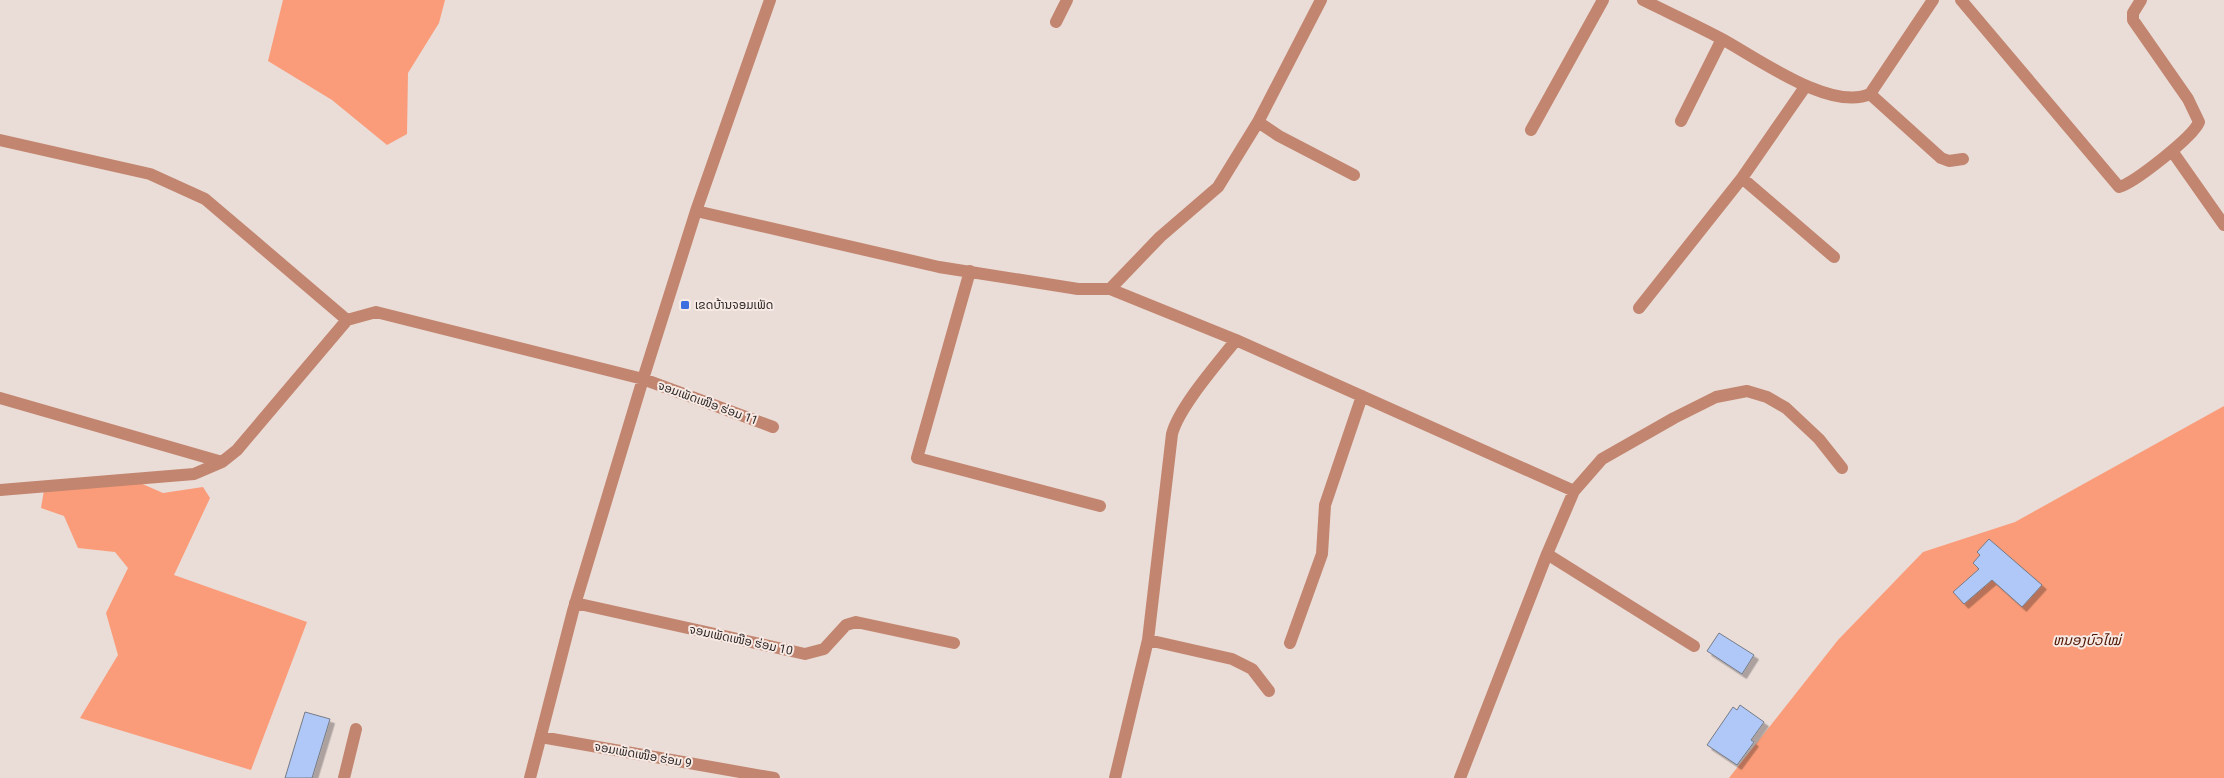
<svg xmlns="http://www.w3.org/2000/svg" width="2224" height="778" font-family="Roboto,'Noto Sans Lao',sans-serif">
  <defs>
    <filter id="shadow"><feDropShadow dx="4.5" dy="4.5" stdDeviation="0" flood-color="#0004"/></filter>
  </defs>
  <rect width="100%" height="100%" fill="#eadcd7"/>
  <path fill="#fa9c79" d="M283,0H445L439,23L408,73L407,134L387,145L332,100L268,61Z
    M2224,406V778H1729L1838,640L1923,552L2015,522Z
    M138,482L163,493L203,487L210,498L174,575L307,622L251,770L80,718L118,655L106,613L128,568L115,552L78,548L64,516L41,508L45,484Z"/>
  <path fill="#afc8f8" stroke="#767b85" filter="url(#shadow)" d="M1989,539L2042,585L2022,607L1992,580L1964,604L1953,592L1979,569L1973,563L1980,555L1977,552Z
    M1719,633L1754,655L1742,674L1707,651Z
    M1740,705L1764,722L1751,740L1754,742L1737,765L1707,745L1733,707L1737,710Z
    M305,712L330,719L312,778H285Z"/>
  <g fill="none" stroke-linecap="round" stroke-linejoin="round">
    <path stroke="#c2856f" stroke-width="12" d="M1321,0L1258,122L1279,136L1354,175
      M1643,0C1669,13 1696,25 1722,39C1757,58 1831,112 1870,94L1933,0
      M1961,0L2119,187C2134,183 2193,137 2199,122L2188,99L2133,20V13L2141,0
      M1056,22L1067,0
      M1870,94L1941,158L1949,161L1963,159
      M1681,121L1722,39
      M1531,130L1603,0
      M0,140L150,174L205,199L347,320L376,312L643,379L773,427
      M2172,151L2224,225
      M1742,178L1834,257
      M696,211L939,267L1078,289H1110L1236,340L1574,491
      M970,271L917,458L1100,506
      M1110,289L1160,237L1218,187L1258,122
      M1639,308L1742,178L1805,87
      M0,398L222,462
      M0,490L194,474L222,462L237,450L347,320
      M575,603L805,654L824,649L846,625L856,622L954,643
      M1148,640L1232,659L1252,669L1269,691
      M1290,643L1322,554L1325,505L1362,396
      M1694,646L1547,554L1574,491L1602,459L1674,418L1716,397L1747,391L1767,397L1786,408L1819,439L1842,468
      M541,737L774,778
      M344,778L356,729
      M530,778L573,611L643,379L696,211L770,0
      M1115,778L1148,640L1172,434C1179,407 1218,363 1236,340
      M1460,778L1547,554"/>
  </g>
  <rect fill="#3d6edf" stroke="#f7e9e4" stroke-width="2" x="680" y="300" width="10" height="10" rx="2.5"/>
  <g text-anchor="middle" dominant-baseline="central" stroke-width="4" stroke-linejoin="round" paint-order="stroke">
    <g font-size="12" fill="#2f2a28" stroke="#f7e9e4" text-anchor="start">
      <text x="695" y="305">ເຂດບ້ານຈອມເພັດ</text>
    </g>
    <g font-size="12" fill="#2f2a28" stroke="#f7e9e4">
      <text transform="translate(708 403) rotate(20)">ຈອມເພັດເໜືອ ຮ່ອມ 11</text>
      <text transform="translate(741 640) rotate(12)">ຈອມເພັດເໜືອ ຮ່ອມ 10</text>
      <text transform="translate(643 755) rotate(10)">ຈອມເພັດເໜືອ ຮ່ອມ 9</text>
    </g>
    <g font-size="14" font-style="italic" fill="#4e1500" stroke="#f7e9e4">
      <text x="2087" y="640">ຫນອງບົວໄໝ່</text>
    </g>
  </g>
</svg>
